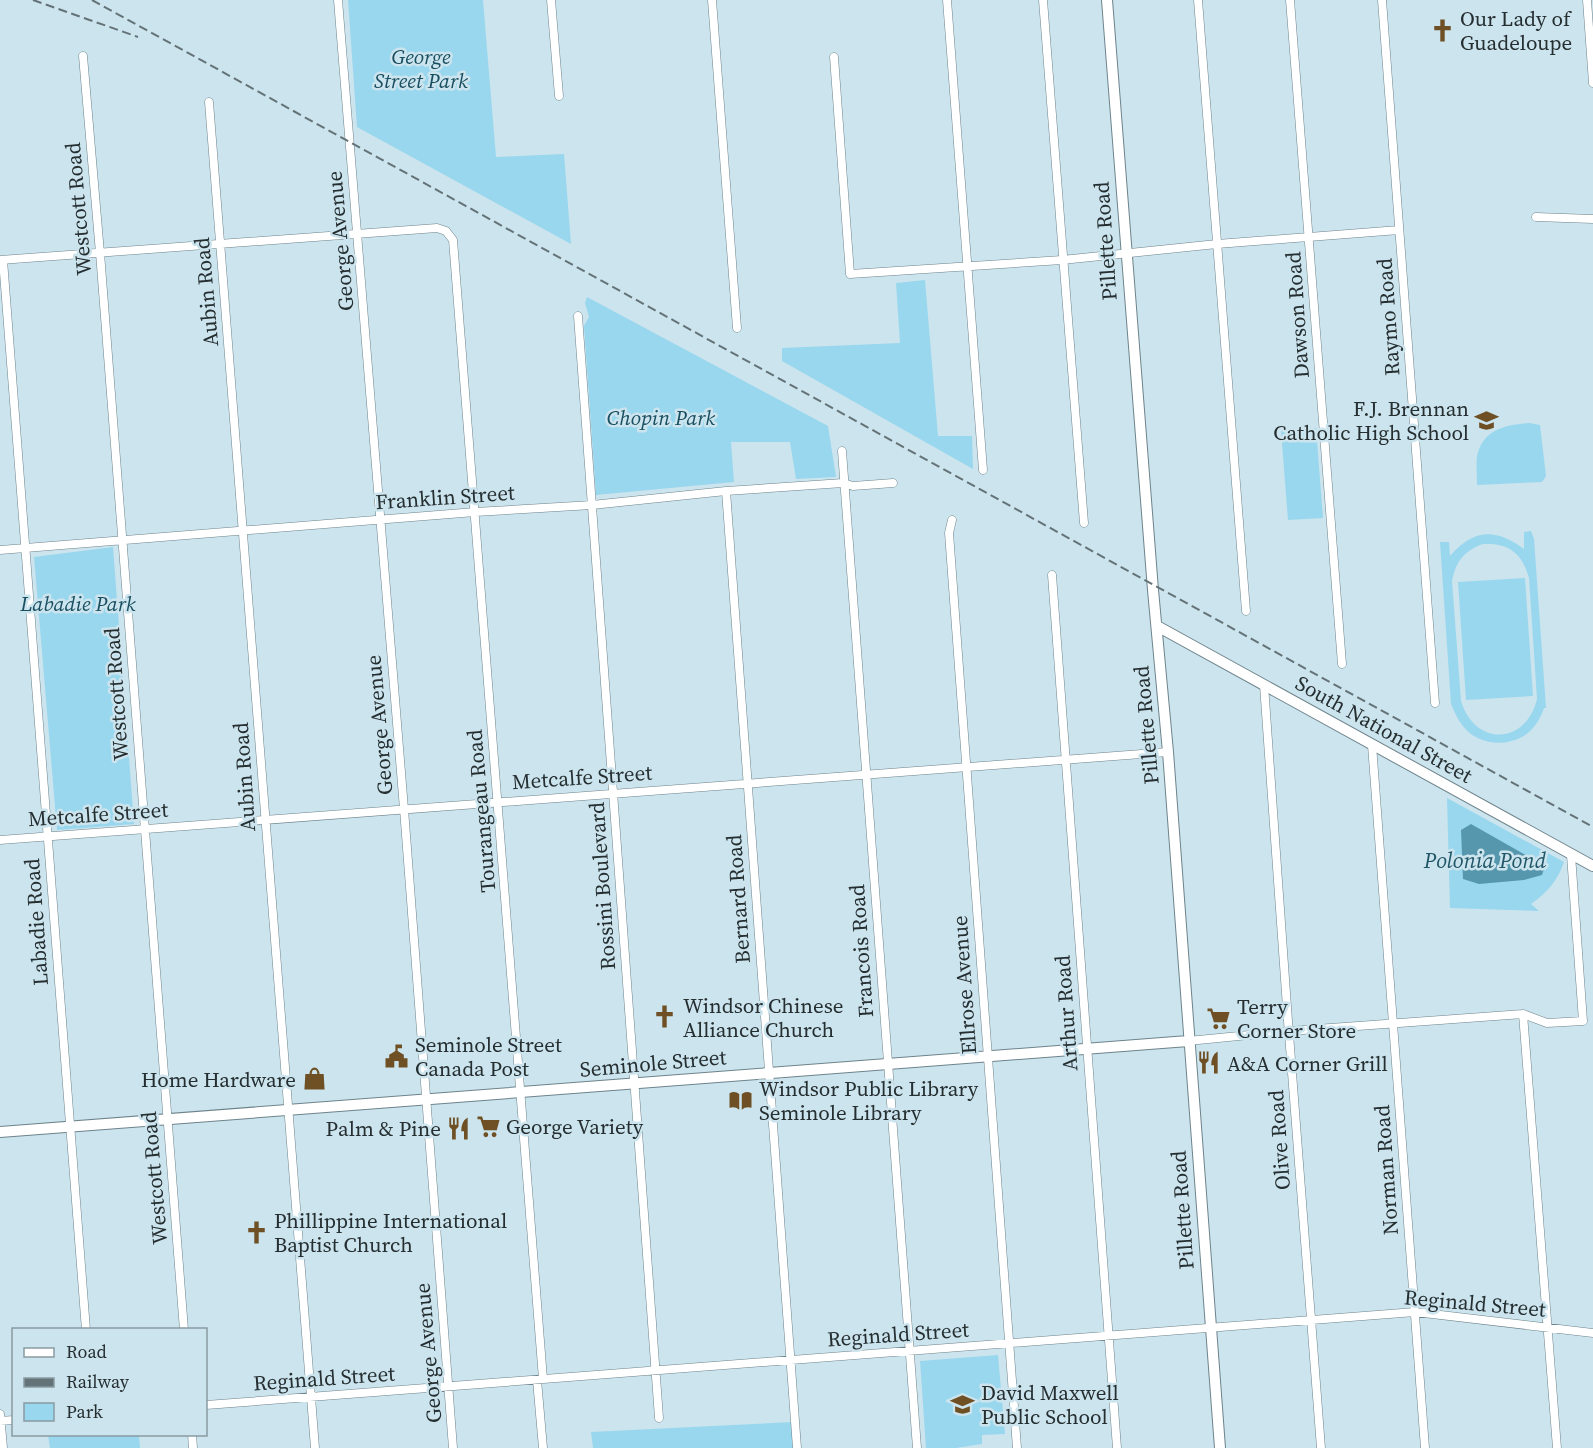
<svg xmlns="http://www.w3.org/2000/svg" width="1593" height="1448" font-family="'Source Serif 4',serif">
  <rect width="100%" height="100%" fill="#cce4ed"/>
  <path fill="#99d7ee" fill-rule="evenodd" d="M348,0H483L496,157L564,154L571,244L357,127Z
    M925,280L938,436H972L973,469L782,361V348L900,343L896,283Z
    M587,297L828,426L836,477L796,479L790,442H731L734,482L596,495L584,326L589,317L585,303Z
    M1529,423L1540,425L1546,476L1542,482L1477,485C1477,476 1476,465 1477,456C1483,429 1506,425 1529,423Z
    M1316,428L1323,518L1288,520L1281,431Z
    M1531,531L1534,539L1546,708H1544C1540,720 1533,731 1522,737C1502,748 1475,743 1462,725C1457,718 1454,711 1451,704L1440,542H1449L1450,556C1474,529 1495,528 1524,549V532ZM1483,544C1509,543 1522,553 1529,578L1537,699C1526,745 1475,747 1461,701L1452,581C1456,561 1464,551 1483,544Z
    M113,547L134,824L57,830L34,557Z
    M1525,578L1533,696L1466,700L1458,582Z
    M1447,798L1564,862C1558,880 1547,893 1531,904L1539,911L1450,908Z
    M998,1355L1005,1434L982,1435V1444L956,1448H926L920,1361Z
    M793,1422L795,1448H593L591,1432Z
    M48,1435H139L140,1448H50Z"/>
  <path fill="#5697ae" d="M1471,824L1545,866L1542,875L1524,880L1479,884L1463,879L1461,830Z"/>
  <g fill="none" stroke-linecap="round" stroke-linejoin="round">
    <defs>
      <path id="street" d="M338,0L404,809L453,1448
        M551,0L559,96
        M712,0L737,328
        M947,0L983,470
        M1043,0L1084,523
        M1198,0L1246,611
        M1290,0L1342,664
        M1382,0L1435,703
        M1587,0L1593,83
        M83,56L100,253L184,1330
        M834,57L850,274L1062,260L1217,244L1399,230
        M209,102L315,1448
        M1536,217L1593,219
        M0,260L437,228L446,231L453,240L543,1379
        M3,260L86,1330
        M578,316L659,1418
        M842,451L917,1448
        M726,491L797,1448
        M952,520L949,533L1017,1448
        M0,550L475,512L592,505L726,491L843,483L853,486L893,483
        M1052,575L1117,1448
        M1264,685L1288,1021L1321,1448
        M1372,745L1425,1448
        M0,840L1168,752
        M1523,1014L1557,1448
        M1188,1041L1289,1031L1523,1014L1547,1023L1583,1021L1571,855
        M537,1380L543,1448
        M206,1405L1415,1312L1593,1333
        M0,1414L3,1448
        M0,1421L14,1420
        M192,1434L193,1448"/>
      <path id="secondary" d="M1107,0L1153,590L1168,752L1220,1448
        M1157,626L1593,866
        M0,1132L1188,1041"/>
    </defs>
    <use href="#street" stroke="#6d838b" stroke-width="9"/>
    <use href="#secondary" stroke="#6d838b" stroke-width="12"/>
    <use href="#street" stroke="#fff" stroke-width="8"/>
    <use href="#secondary" stroke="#fff" stroke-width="10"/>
    <path stroke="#647378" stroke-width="2" stroke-dasharray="9 4.5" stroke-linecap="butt" d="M33,0L138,37
      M92,0L1593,827"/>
  </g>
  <defs>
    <symbol id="church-bare" viewBox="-9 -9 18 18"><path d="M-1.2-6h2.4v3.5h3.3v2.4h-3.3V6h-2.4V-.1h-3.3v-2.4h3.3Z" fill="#6e5024" stroke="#cce4ed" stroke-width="2.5" paint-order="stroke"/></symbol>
    <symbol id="school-bare" viewBox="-9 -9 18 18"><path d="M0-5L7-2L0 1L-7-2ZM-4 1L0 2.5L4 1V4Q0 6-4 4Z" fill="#6e5024" stroke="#cce4ed" stroke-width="2.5" paint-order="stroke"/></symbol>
    <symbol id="supermarket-bare" viewBox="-9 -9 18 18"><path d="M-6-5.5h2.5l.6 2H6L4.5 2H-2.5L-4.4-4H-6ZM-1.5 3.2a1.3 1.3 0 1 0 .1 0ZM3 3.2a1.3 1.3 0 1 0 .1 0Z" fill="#6e5024" stroke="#cce4ed" stroke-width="2.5" paint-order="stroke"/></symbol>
    <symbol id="civic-bare" viewBox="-9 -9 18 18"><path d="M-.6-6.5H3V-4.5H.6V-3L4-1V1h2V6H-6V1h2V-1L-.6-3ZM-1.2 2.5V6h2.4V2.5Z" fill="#6e5024" stroke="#cce4ed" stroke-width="2.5" paint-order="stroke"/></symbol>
    <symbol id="restaurant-bare" viewBox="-9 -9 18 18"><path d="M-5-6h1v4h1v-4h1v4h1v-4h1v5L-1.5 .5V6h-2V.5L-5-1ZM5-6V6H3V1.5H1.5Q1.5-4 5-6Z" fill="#6e5024" stroke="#cce4ed" stroke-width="2.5" paint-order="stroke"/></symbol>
    <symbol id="shop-bare" viewBox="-9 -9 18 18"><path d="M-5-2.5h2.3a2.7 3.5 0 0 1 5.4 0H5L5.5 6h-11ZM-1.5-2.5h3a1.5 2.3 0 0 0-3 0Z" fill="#6e5024" stroke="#cce4ed" stroke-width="2.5" paint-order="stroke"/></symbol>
    <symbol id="library-bare" viewBox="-9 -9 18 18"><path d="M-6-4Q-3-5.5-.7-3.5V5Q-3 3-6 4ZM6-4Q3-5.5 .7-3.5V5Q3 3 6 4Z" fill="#6e5024" stroke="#cce4ed" stroke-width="2.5" paint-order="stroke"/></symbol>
  </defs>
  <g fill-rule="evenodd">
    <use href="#church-bare" x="1426" y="14" width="33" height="33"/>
    <use href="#school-bare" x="1470" y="404" width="33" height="33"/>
    <use href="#church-bare" x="648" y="1000" width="33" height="33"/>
    <use href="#supermarket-bare" x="1202" y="1002" width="33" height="33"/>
    <use href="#civic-bare" x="380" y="1040" width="33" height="33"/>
    <use href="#restaurant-bare" x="1192" y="1046" width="33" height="33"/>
    <use href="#shop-bare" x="298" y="1062" width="33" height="33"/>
    <use href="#library-bare" x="724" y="1084" width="33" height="33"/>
    <use href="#supermarket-bare" x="472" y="1110" width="33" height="33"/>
    <use href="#restaurant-bare" x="442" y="1112" width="33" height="33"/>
    <use href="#church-bare" x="240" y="1216" width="33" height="33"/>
    <use href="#school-bare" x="946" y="1388" width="33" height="33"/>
  </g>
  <g text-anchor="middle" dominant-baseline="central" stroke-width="5" stroke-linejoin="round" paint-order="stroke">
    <g font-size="21" fill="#252e31" stroke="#cce4ed" text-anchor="start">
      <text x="1460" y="18">Our Lady of<tspan x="1460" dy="24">Guadeloupe</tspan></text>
      <text x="1469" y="408" text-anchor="end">F.J. Brennan<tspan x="1469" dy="24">Catholic High School</tspan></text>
      <text x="683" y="1005">Windsor Chinese<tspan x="683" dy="24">Alliance Church</tspan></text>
      <text x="1237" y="1006">Terry<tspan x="1237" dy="24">Corner Store</tspan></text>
      <text x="415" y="1044">Seminole Street<tspan x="415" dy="24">Canada Post</tspan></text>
      <text x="1227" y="1063">A&amp;A Corner Grill</text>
      <text x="296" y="1079" text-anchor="end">Home Hardware</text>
      <text x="759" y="1088">Windsor Public Library<tspan x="759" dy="24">Seminole Library</tspan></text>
      <text x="506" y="1126">George Variety</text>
      <text x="441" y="1128" text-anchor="end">Palm &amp; Pine</text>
      <text x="274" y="1220">Phillippine International<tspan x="274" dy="24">Baptist Church</tspan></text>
      <text x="981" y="1392">David Maxwell<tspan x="981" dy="24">Public School</tspan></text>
    </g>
    <g font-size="21" font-style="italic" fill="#184e60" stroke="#cce4ed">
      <text x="421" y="56">George<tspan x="421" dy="24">Street Park</tspan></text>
      <text x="661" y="417">Chopin Park</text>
      <text x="78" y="603">Labadie Park</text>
    </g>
    <g font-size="21" fill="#252e31" stroke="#cce4ed">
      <text transform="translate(78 209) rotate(-95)">Westcott Road</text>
      <text transform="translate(340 241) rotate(-95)">George Avenue</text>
      <text transform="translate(1105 241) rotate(-94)">Pillette Road</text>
      <text transform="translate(206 292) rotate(-95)">Aubin Road</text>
      <text transform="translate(1297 315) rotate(-94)">Dawson Road</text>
      <text transform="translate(1388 317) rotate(-94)">Raymo Road</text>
      <text transform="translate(445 497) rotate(-4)">Franklin Street</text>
      <text transform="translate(116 694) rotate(-94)">Westcott Road</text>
      <text transform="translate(379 725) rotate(-95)">George Avenue</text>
      <text transform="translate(1146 725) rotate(-95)">Pillette Road</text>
      <text transform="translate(1384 729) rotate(29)">South National Street</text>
      <text transform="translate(244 777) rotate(-94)">Aubin Road</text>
      <text transform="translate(582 777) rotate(-4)">Metcalfe Street</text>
      <text transform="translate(481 811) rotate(-95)">Tourangeau Road</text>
      <text transform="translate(98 814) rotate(-4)">Metcalfe Street</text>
      <text transform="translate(602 886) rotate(-94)">Rossini Boulevard</text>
      <text transform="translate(738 899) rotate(-94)">Bernard Road</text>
      <text transform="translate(36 922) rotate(-94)">Labadie Road</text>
      <text transform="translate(861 951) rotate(-94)">Francois Road</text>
      <text transform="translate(964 985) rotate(-94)">Ellrose Avenue</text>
      <text transform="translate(1066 1013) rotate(-94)">Arthur Road</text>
      <text transform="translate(653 1063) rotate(-5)">Seminole Street</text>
      <text transform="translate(1279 1140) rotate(-94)">Olive Road</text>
      <text transform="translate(1386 1170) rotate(-94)">Norman Road</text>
      <text transform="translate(154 1178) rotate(-95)">Westcott Road</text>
      <text transform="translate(1182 1210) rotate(-94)">Pillette Road</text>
      <text transform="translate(1475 1303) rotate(5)">Reginald Street</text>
      <text transform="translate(898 1334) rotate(-4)">Reginald Street</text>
      <text transform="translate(428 1353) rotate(-95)">George Avenue</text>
      <text transform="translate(324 1378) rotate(-4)">Reginald Street</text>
    </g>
    <g font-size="22" font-style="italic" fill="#225769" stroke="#cce4ed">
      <text x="1485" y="860">Polonia Pond</text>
    </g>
  </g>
  <rect x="12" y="1328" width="195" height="108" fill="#cce4ed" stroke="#899ba2" stroke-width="1.5"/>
  <rect x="24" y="1348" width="30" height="9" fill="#ffffff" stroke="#899ba2" stroke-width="1.5"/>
  <text x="66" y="1358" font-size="18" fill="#252e31">Road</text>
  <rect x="24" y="1378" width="30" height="9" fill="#647378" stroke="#899ba2" stroke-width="1.5"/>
  <text x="66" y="1388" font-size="18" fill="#252e31">Railway</text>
  <rect x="24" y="1403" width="30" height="18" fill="#99d7ee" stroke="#899ba2" stroke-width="1.5"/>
  <text x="66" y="1418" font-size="18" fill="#252e31">Park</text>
</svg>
